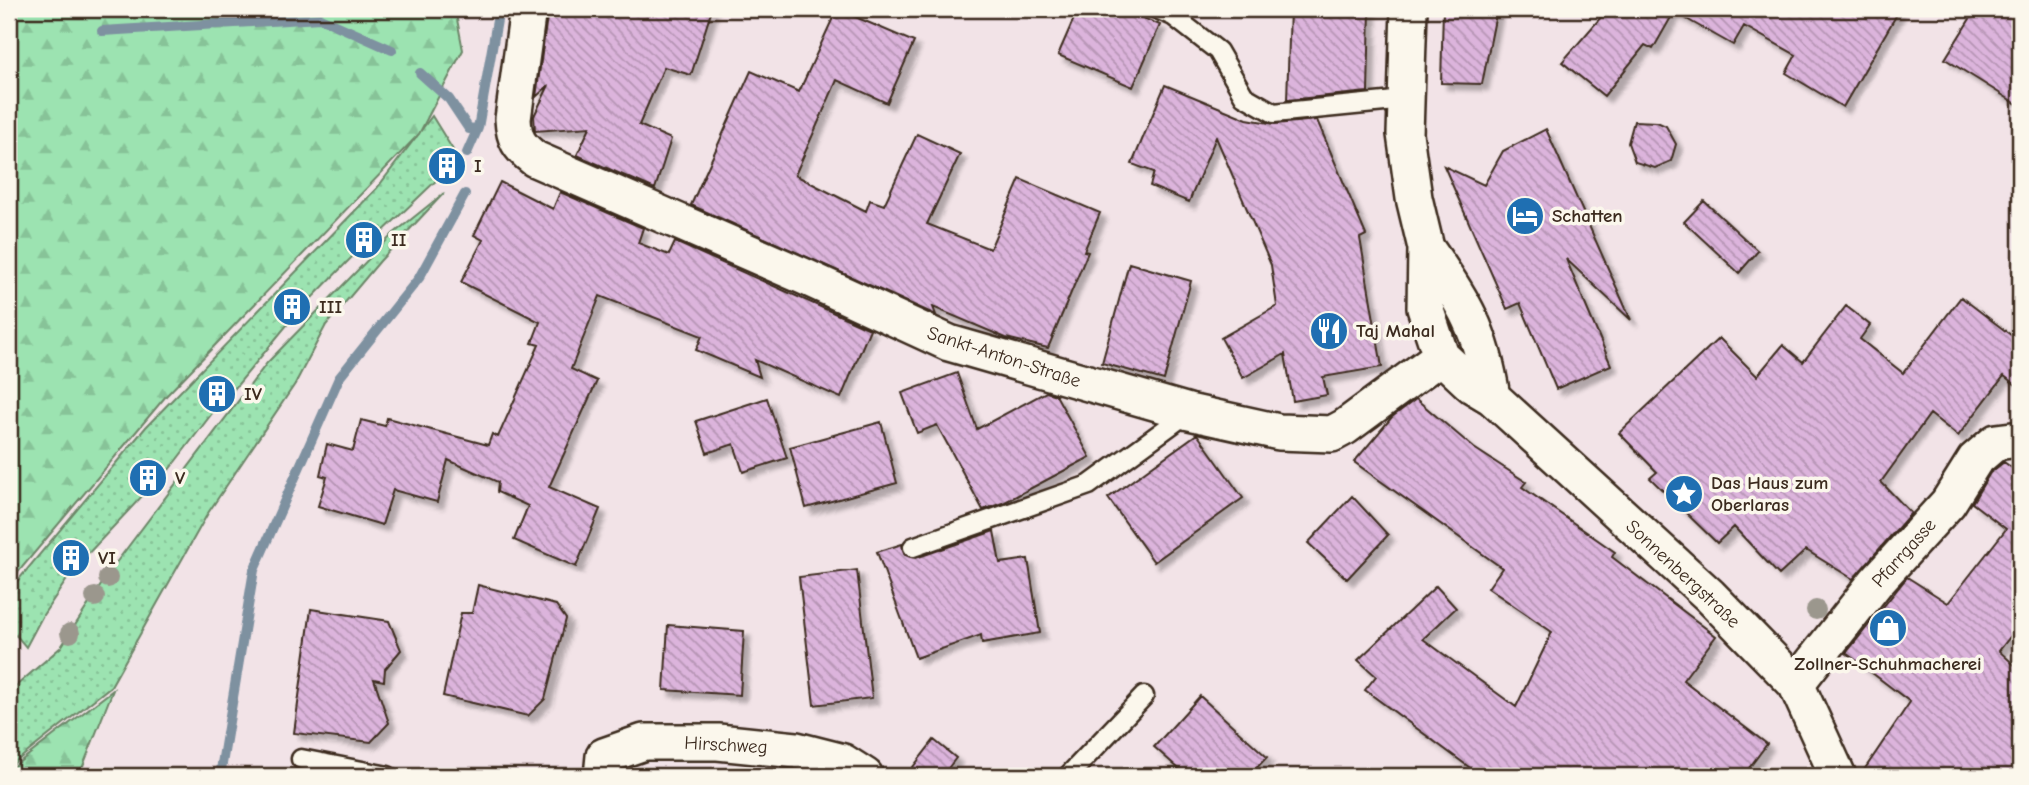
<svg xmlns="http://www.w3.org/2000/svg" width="2029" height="785" font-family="'Comic Neue',sans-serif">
  <defs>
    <pattern id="grass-dots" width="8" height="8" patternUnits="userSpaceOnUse" patternTransform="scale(1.75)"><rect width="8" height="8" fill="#9ce3b1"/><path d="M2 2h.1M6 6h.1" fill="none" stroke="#87c398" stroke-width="1.8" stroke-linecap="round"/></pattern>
    <pattern id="forest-firs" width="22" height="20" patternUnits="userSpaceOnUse" patternTransform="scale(1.75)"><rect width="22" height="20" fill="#9ce3b1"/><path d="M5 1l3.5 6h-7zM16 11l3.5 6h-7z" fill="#87c398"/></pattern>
    <pattern id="building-back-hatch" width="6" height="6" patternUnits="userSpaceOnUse" patternTransform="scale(1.75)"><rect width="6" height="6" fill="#dcb4dc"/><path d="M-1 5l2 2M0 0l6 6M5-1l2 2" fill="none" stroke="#b493b2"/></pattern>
    <filter id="shadow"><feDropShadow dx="6" dy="6" stdDeviation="2" flood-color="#0004"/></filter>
  </defs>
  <rect width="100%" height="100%" fill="#f2e3e7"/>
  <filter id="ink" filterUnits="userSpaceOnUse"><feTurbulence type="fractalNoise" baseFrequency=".0143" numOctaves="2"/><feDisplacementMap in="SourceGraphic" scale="14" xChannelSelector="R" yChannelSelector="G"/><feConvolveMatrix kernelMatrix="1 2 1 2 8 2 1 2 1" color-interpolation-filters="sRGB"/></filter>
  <g filter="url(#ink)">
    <path fill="url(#grass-dots)" stroke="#6c8668" stroke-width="2" d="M432,116L453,150L432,165L441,176L376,238L365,226L350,238L359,250L304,306L294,293L278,305L292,319L230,394L218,381L203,393L216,408L162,479L150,466L135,476L146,492L84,558L73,545L59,557L72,572L43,615L26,647L16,635L9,640V591L146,427L377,188Z
      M444,193L380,261L326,325L295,384L208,513L111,686L9,767V692L61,647L112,568L267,363L393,234Z"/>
    <path fill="url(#forest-firs)" stroke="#6c8668" stroke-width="2" d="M9,9H455L463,50L419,134L166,396L9,583Z
      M113,690L79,776H9V770Z"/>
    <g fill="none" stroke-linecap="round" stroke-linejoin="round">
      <path stroke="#7e91a0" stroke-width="10" d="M102,31L320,18L392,50
        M420,73L449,99L469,129L478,128
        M467,153L478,128L499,9
        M220,776L254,570L339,378L419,278L465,194"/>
    </g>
    <path fill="url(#building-back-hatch)" stroke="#3b2a1e" stroke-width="2" filter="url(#shadow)" d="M548,9H712L691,75L664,67L639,125L671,139L655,189L577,155L590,127L535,131L534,116L549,85L536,97Z
      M837,9L914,42L887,103L837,80L795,175L866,211L870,200L884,205L917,134L960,154L927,224L990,249L1020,179L1100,213L1084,251L1088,252L1048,348L1006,338L933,307L936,315L691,205L751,71L799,92Z
      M1078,9H1122L1160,25L1133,87L1058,55Z
      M1290,9H1370L1368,92L1287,100Z
      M1443,9H1497L1482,84L1441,83Z
      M1608,9H1900L1843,107L1786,73L1796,55L1744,26L1733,45L1674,12L1653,49L1645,45L1604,96L1562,62Z
      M1976,9H2020V106L1945,59Z
      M1165,85L1247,119L1275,124L1317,120L1366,235L1360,238L1382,367L1323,377L1327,395L1293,401L1285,354L1243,378L1221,338L1277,306L1271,265L1216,137L1189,202L1150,186L1154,172L1132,164Z
      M1634,121L1657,122L1666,126L1676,144L1671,161L1655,168L1635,162L1628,143Z
      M1546,129L1631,320L1566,259L1611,365L1556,389L1520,303L1507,309L1444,166L1484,185L1503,151Z
      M500,182L553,209L560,192L643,228L638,243L669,255L675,242L870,329L841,398L755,360L760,377L696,350L702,336L600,296L571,369L597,381L549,487L600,509L576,567L514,540L528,506L497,492L498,482L448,460L437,502L393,490L382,525L318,506L327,477L320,475L327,444L353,451L361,420L385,426L387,418L488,445L492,434L498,437L539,345L532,343L540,322L461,282L483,240L474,235Z
      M1704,201L1758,251L1739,273L1684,222Z
      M1129,263L1191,281L1164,380L1102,363Z
      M1961,297L2020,342V388L2004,376L1958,436L1930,414L1881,482L1911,513L1853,579L1806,550L1779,575L1734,527L1717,543L1650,478L1657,472L1619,433L1719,338L1757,376L1783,345L1803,362L1846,306L1870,325L1860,339L1903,373Z
      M957,373L977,429L1046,392L1056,395L1090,457L1005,502L983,510L937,425L917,433L902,393Z
      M767,398L787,458L743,472L734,444L707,453L696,421Z
      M1416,399L1474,448L1526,482L1522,487L1615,552L1612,557L1716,636L1683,680L1767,744L1743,776H1481L1365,690L1376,676L1358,660L1436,586L1456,608L1423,639L1516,707L1552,632L1488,588L1502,568L1354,462L1392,417Z
      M881,422L897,483L806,508L790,447Z
      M1197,434L1243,498L1154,562L1108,498Z
      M2004,462L2020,474V624L1999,651L2020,670V776H1860L1910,702L1846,653L1907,577L1948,603L2006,529L1972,503L1990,473Z
      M1352,496L1388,535L1347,579L1308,543Z
      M994,531L1000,563L1028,559L1040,633L982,643L981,635L916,658L877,552L902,544L905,555L916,558Z
      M857,570L872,698L814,705L799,577Z
      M478,585L556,605L566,619L545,699L528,716L443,696L461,613H472Z
      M311,609L389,621L401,650L385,669L384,681L374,679L389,723L371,742L294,733Z
      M668,625L744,631L740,695L664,690Z
      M1200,696L1267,757L1249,776H1187L1154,747Z
      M934,740L956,758L942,776H906Z"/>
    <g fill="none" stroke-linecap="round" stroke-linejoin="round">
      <defs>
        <path id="service" d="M1157,9L1173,16L1218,51L1244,96L1274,113L1405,100
          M913,547L1089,485L1189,412
          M301,759L388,776
          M1068,776L1144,696"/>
        <path id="minor" d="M528,9L513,119C514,139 519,147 535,159L803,276L949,343L1189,412L1279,432L1332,434L1345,427L1441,356
          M1409,9L1405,134L1414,198L1426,248L1425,308L1441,356L1472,385L1492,397L1709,595L1796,684L1838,776
          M1426,248C1464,302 1482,331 1492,397
          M1796,684L1876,582L1948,503L1975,460L1996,442L2020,439
          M602,776L604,756L644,742H718L796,750L843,762L865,776"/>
      </defs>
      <use href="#service" stroke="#3b2a1e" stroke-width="23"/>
      <use href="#minor" stroke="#3b2a1e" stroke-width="40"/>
      <use href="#service" stroke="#fbf7ec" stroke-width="18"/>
      <use href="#minor" stroke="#fbf7ec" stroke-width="35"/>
    </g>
    <g fill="#9b978d">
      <circle cx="108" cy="578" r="10"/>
      <circle cx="95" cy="597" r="10"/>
      <circle cx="1816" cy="610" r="10"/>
      <circle cx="70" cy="633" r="10"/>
    </g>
  </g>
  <defs>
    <symbol id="building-disc" viewBox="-11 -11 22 22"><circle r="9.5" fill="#1f6fb2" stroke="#fbf7ec"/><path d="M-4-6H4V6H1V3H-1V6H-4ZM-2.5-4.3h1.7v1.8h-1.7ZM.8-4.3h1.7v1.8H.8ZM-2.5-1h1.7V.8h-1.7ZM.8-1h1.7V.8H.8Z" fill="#fff"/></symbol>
    <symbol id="hotel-disc" viewBox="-11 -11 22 22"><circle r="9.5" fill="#1f6fb2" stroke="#fbf7ec"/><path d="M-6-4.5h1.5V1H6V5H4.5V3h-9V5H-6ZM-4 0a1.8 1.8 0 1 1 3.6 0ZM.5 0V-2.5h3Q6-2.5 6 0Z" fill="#fff"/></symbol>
    <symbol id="restaurant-disc" viewBox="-11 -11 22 22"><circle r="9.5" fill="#1f6fb2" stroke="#fbf7ec"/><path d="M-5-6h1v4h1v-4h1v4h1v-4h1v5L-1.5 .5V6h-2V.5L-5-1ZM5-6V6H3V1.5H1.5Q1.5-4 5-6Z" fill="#fff"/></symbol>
    <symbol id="sight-disc" viewBox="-11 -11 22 22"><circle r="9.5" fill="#1f6fb2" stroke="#fbf7ec"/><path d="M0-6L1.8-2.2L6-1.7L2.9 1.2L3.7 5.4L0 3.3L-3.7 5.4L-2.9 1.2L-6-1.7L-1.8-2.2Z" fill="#fff"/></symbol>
    <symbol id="shop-disc" viewBox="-11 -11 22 22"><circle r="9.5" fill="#1f6fb2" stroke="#fbf7ec"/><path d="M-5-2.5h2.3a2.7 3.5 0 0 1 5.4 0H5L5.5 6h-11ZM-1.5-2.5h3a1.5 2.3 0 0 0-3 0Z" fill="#fff"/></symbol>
  </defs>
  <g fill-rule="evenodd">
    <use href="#building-disc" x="425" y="144" width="44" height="44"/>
    <use href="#hotel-disc" x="1503" y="194" width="44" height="44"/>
    <use href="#building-disc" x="342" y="218" width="44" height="44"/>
    <use href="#building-disc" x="270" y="285" width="44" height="44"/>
    <use href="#restaurant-disc" x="1307" y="309" width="44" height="44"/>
    <use href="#building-disc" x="195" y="372" width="44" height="44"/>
    <use href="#building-disc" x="126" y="456" width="44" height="44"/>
    <use href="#sight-disc" x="1662" y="472" width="44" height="44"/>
    <use href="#building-disc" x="49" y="536" width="44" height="44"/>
    <use href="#shop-disc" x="1866" y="606" width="44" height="44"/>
  </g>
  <g text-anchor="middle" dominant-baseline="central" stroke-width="7" stroke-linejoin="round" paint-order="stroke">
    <g font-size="19" font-weight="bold" fill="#3b2a1e" stroke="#fbf7ec" text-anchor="start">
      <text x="474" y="166">I</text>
      <text x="1552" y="216">Schatten</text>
      <text x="391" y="240">II</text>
      <text x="319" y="307">III</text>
      <text x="1356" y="331">Taj Mahal</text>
      <text x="244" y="394">IV</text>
      <text x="175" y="478">V</text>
      <text x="1711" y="483">Das Haus zum<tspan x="1711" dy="22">Oberlaras</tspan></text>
      <text x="98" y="558">VI</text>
      <text x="1888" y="664" text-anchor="middle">Zollner-Schuhmacherei</text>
    </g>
    <g font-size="19" fill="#3b2a1e" stroke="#fbf7ec">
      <text transform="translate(1004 357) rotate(18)">Sankt-Anton-Straße</text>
      <text transform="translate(1904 553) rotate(-48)">Pfarrgasse</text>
      <text transform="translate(1683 574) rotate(43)">Sonnenbergstraße</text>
      <text transform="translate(726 745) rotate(3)">Hirschweg</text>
    </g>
  </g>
  <rect width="2029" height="785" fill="none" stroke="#fbf7ec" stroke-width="35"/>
  <rect x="18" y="18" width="1994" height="750" fill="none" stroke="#3b2a1e" stroke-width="2.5" filter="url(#ink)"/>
</svg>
